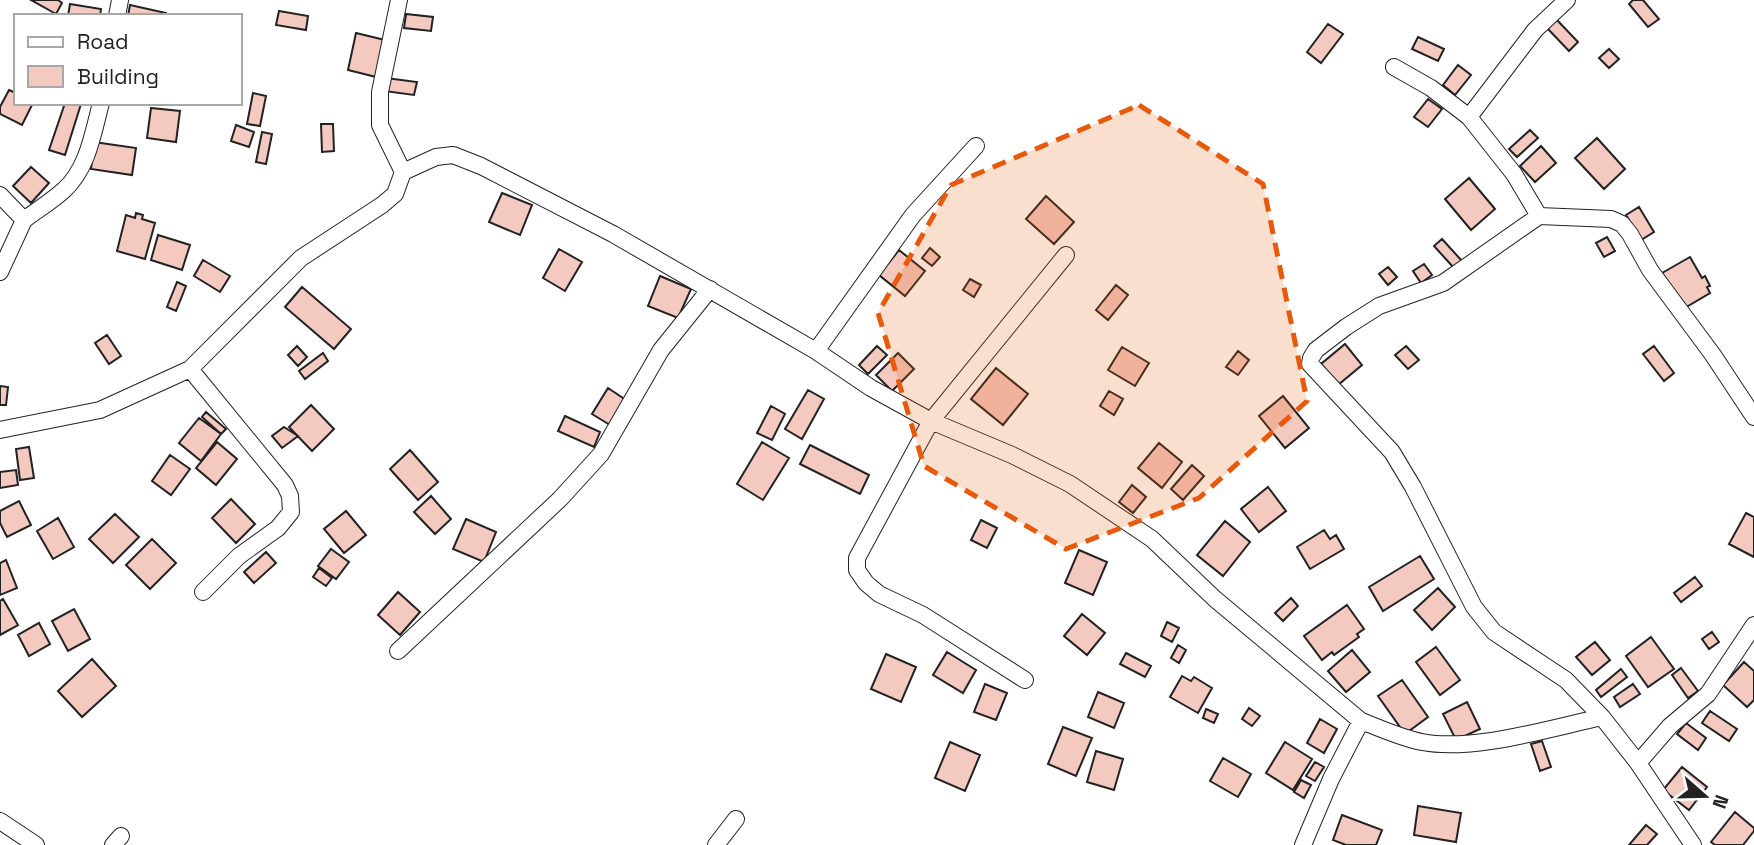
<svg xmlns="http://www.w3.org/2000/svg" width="1754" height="845" font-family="'Space Grotesk',sans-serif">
  <rect width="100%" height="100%" fill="#fff"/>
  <path fill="#f3c9c0" stroke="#222" stroke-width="2" d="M31,0H58L62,3L56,14Z
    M1633,0H1643L1659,19L1648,27L1629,4Z
    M70,4L101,9L100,16H68Z
    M130,5L166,13V16H128Z
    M279,11L308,16L306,30L276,25Z
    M406,14L433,17L431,31L404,28Z
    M1556,19L1578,42L1569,51L1547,28Z
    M1328,24L1343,34L1321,63L1307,52Z
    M356,33L385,40L376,77L348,70Z
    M1418,37L1444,49L1438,61L1412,49Z
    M1609,49L1619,59L1609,68L1599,58Z
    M1458,65L1471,75L1455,95L1443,85Z
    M386,78L417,82L414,95L384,91Z
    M9,90L16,93V103H33L22,125L0,114V107Z
    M253,93L266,96L260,126L247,124Z
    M1428,99L1442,109L1428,127L1414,117Z
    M65,103L81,104L65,155L49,150Z
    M151,108L180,111L176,142L147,138Z
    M321,124H333L334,151L322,152Z
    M236,125L254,132L249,147L231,141Z
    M1530,130L1538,138L1517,157L1509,149Z
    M262,132L272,134L266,164L256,162Z
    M1597,138L1625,169L1604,189L1575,158Z
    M94,142L136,148L132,175L91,169Z
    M1541,146L1556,163L1535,182L1520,166Z
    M31,167L49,183L31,203L13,186Z
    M1469,178L1495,209L1471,230L1445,199Z
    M502,193L532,205L520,235L489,222Z
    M1046,196L1074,222L1054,244L1026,219Z
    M1639,207L1654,232L1641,240L1626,215Z
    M136,213L143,215L142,219L155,223L145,259L117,251L126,215L135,218Z
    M158,235L190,245L182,270L151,260Z
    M1607,237L1615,251L1604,257L1596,243Z
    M1442,239L1462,261L1454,268L1434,246Z
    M930,248L940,257L932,266L922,258Z
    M559,249L582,262L565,291L543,278Z
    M899,250L925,271L905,296L879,275Z
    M1690,257L1702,278L1705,276L1710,286L1707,287L1710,293L1683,309L1662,273Z
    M203,260L230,276L220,292L194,276Z
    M1424,264L1432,275L1421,283L1413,271Z
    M1388,267L1397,277L1388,285L1379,274Z
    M660,276L691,289L678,318L648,306Z
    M970,279L981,285L974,297L963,290Z
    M177,282L186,286L176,311L167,307Z
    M1116,285L1128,295L1108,320L1096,310Z
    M302,287L351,329L334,349L285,307Z
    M107,335L121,356L109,364L95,343Z
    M1345,344L1362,365L1338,385L1321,364Z
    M297,346L307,357L298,366L288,355Z
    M877,346L887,355L868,374L859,365Z
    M1406,346L1419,360L1408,369L1395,355Z
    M1654,346L1674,373L1664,381L1643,354Z
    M1122,347L1149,363L1135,386L1108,370Z
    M1238,351L1249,360L1238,375L1226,367Z
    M323,353L328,361L305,379L299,371Z
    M898,353L914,369L892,391L876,375Z
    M996,368L1028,394L1003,425L971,399Z
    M0,386L8,387L6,405H0Z
    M608,388L626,400L610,425L592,414Z
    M808,390L824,399L802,439L785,429Z
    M1109,391L1123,399L1114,415L1100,406Z
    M1283,396L1309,428L1285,448L1259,416Z
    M311,405L334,429L312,451L289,427Z
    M771,406L785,414L772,440L757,433Z
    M206,412L226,429L221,434L202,417Z
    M565,416L600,432L594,447L558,431Z
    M199,418L221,434L201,461L179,443Z
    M284,427L298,436L282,448L272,436Z
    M217,442L237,459L216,485L196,468Z
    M762,442L789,458L763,500L737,484Z
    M1159,443L1182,462L1162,488L1138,468Z
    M810,445L869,475L860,494L800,464Z
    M29,447L34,478L20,480L16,449Z
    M410,450L438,482L418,500L390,469Z
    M170,455L190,469L171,495L152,481Z
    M1192,465L1204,476L1183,500L1171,489Z
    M16,470L18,485L0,488V472Z
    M1132,485L1146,497L1133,513L1119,502Z
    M1268,487L1286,511L1259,532L1241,509Z
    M431,496L451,519L435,534L414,512Z
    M231,499L255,524L236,543L212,518Z
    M19,501L31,525L7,537L0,523V511Z
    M346,511L366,535L344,553L324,529Z
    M1746,513L1754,517V557L1729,544Z
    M115,514L139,537L113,563L89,539Z
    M58,518L74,547L53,559L37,531Z
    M466,519L496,532L484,562L453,549Z
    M981,520L997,528L987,548L971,540Z
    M1225,521L1250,542L1223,576L1197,555Z
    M1324,530L1330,539L1336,535L1344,549L1310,569L1297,547Z
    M152,539L176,563L150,589L126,565Z
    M331,549L349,562L336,579L318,566Z
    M1079,550L1107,562L1093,595L1065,583Z
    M266,552L276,563L254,583L244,572Z
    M1420,556L1434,579L1383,611L1369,587Z
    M6,560L17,588L0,595V563Z
    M319,568L332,578L326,586L313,577Z
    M1695,577L1702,586L1681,602L1674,593Z
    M1438,588L1455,607L1432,630L1414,610Z
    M398,592L420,612L400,635L378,615Z
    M1291,598L1298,606L1283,621L1275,613Z
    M3,599L18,625L0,635V601Z
    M1347,605L1364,629L1357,634L1359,637L1334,655L1332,652L1322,660L1304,636Z
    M74,609L90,639L68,651L52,621Z
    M1082,614L1105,633L1087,655L1064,636Z
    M1167,622L1179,628L1172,642L1161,636Z
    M39,623L50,644L29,656L18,635Z
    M1712,632L1719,642L1709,649L1702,639Z
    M1651,637L1674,669L1648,687L1626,656Z
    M1595,642L1610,660L1592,675L1576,657Z
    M1178,645L1186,650L1179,663L1171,658Z
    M1436,647L1460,680L1440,695L1416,662Z
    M1352,650L1370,672L1346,692L1328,671Z
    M947,652L976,670L963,693L933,675Z
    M1126,653L1151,666L1145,677L1120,664Z
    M886,654L916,667L901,702L871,689Z
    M92,659L116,686L82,717L58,691Z
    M1744,662L1754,671V700L1747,707L1723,685Z
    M1681,668L1698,691L1688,698L1672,675Z
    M1621,669L1627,677L1601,697L1596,690Z
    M1182,676L1191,681L1194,677L1212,688L1198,713L1170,697Z
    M1402,680L1428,717L1405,734L1378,696Z
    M985,684L1007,693L996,720L974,712Z
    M1633,684L1640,694L1620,707L1614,697Z
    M1098,692L1124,703L1114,728L1088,717Z
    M1467,702L1480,729L1456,740L1443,714Z
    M1249,708L1260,716L1252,726L1242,719Z
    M1206,709L1218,714L1214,723L1203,718Z
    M1710,711L1737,729L1729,741L1702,723Z
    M1320,719L1337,729L1324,753L1307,743Z
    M1686,723L1706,738L1698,750L1677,734Z
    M1063,727L1092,738L1076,776L1048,764Z
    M1542,741L1551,767L1540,771L1531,744Z
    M950,742L980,755L965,791L935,778Z
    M1285,742L1312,759L1293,790L1266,773Z
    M1096,751L1123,759L1114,790L1087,782Z
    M1223,758L1251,774L1238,797L1210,781Z
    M1315,762L1324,767L1315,781L1306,776Z
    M1682,767L1707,787L1689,810L1663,790Z
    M1301,780L1311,785L1304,798L1294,792Z
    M1418,806L1461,813L1456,842L1414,835Z
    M1735,812L1754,828V831L1743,845H1715L1711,842Z
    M1342,815L1382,830L1376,845H1346L1333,840Z
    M1646,825L1657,834L1647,845H1629Z"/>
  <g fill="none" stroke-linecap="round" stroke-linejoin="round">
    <defs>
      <path id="street" d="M117,16L120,0
        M1394,67L1431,88L1469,117
        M403,172L436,157L453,155L481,166L613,234L816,351L871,388L931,421L1012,455L1070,484L1152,539L1215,599L1361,721
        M0,195L24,220L0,272
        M1539,216L1514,174L1469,117L1535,30L1567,0
        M24,220C37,210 52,201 64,190C88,168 93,133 101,103
        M816,351L913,215L976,146
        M0,430L100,410L190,369
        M203,592L239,556L278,528L291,512L290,496L285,485L190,369L301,258L382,205L395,194L403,172L380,125V92L399,0
        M398,651L560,499L601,454L661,350L710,289
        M1025,680L923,615L879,594L866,583L857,570V558L931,421L1066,255
        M1602,717L1566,680L1494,632L1474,607L1413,487L1392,452L1310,364L1311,358L1316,350L1346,327L1379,306L1443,283L1539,216L1611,219L1622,224L1630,234L1650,270L1713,355L1754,417
        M1638,763L1670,726L1708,694L1754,625
        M0,821L36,845
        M113,845L121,836
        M716,845L736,819
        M1303,845L1331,779L1361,721C1380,728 1401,738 1422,742C1473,752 1551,728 1602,717L1638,763L1693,845"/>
    </defs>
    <use href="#street" stroke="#222" stroke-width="18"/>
    <use href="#street" stroke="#fff" stroke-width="16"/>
  </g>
  <path fill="#e8590c" fill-opacity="0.2" stroke="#e8590c" stroke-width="5" stroke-dasharray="14 9" stroke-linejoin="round" d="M1139,105L1263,184L1307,401L1199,498L1066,549L924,466L878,313L951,185Z"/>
  <rect x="14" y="14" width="228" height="91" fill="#ffffff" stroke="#a7a7a7" stroke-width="2"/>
  <rect x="28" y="37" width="35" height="10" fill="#ffffff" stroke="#a7a7a7" stroke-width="2"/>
  <text x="77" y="49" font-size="21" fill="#222222">Road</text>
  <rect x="28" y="66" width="35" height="21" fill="#f3c9c0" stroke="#a7a7a7" stroke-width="2"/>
  <text x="77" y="84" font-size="21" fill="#222222">Building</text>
  <g transform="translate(1705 796) rotate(110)" stroke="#ffffff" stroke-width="5" paint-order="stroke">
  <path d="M0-5L12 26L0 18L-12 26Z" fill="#222222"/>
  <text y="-10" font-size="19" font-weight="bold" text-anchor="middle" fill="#222222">N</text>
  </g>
</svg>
